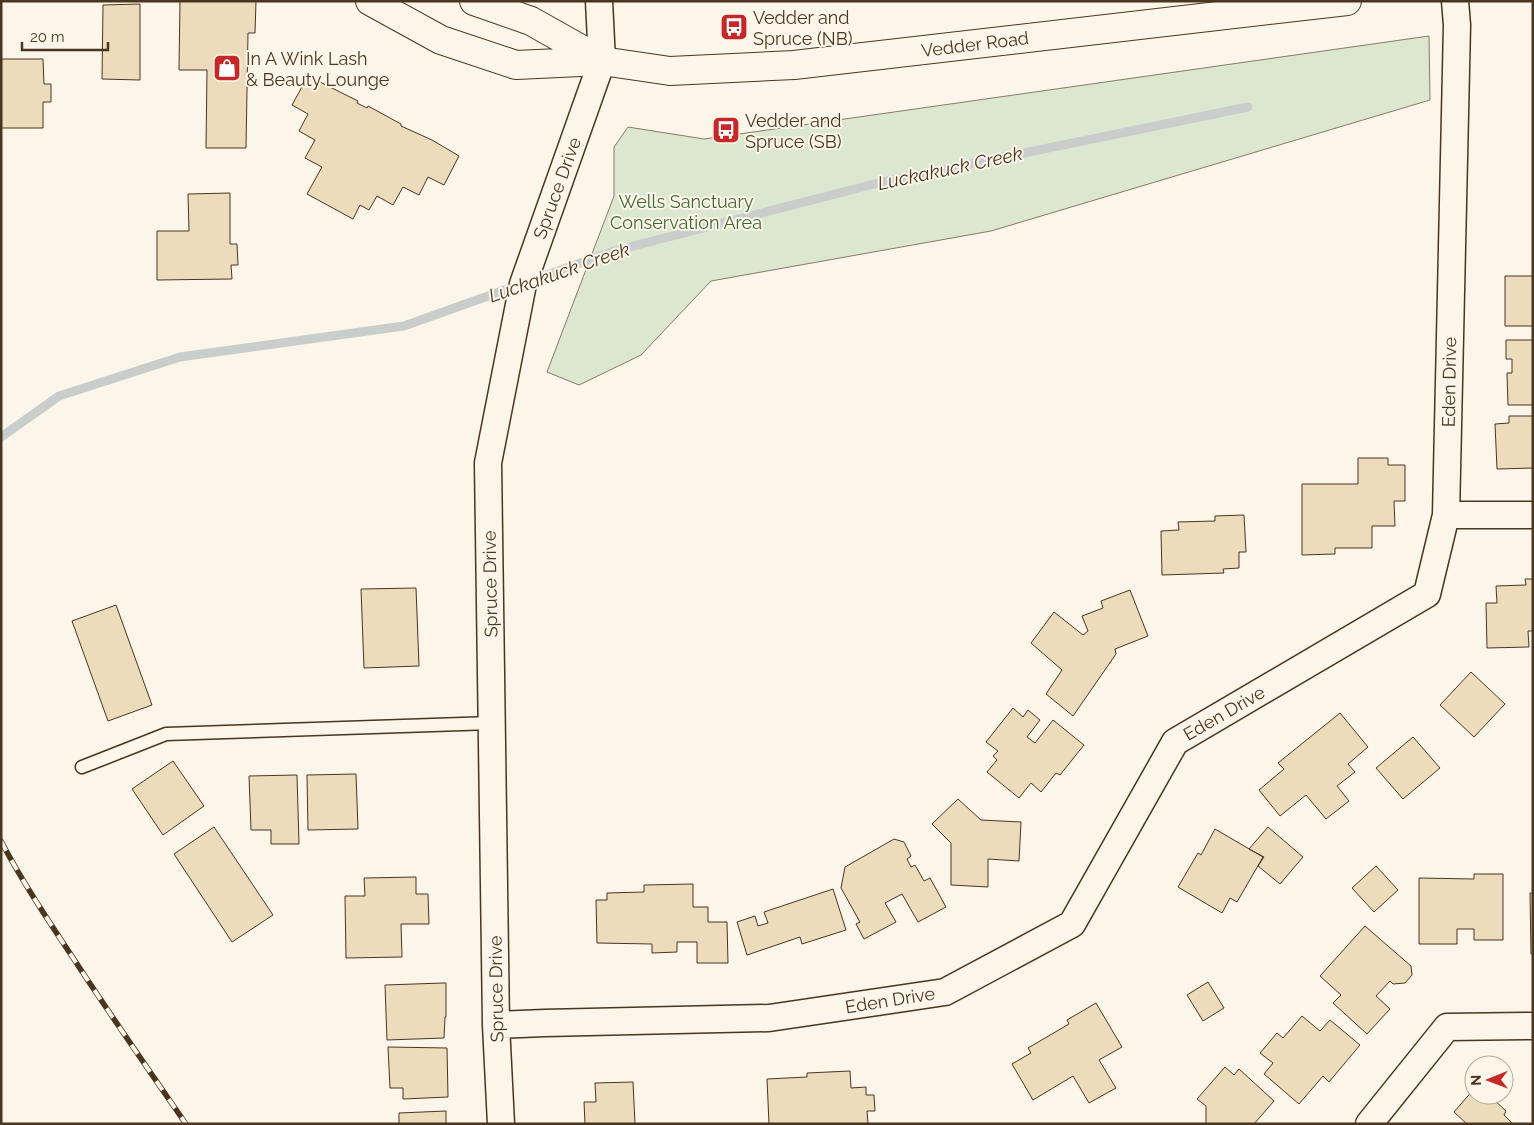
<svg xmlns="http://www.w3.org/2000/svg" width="1534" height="1125" font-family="Raleway,sans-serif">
  <rect width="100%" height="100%" fill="#fbf6e9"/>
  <path fill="#dce7d0" stroke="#887966" d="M1429,36L1430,100L991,231L711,281L641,355L579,385L547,372L614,196V147L628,127L704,139Z"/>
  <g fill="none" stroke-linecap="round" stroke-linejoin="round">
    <path stroke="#c9cecd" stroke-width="9" d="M1,437L59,396L180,357L404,326L614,251L882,182L1248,107"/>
  </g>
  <path fill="#ecdcbc" stroke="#4a3520" d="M180,1H256L255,33H248L246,148H206L207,70H179Z
    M140,4V80L102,79L103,5Z
    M1,59H43L44,84H51V102H43V128H1Z
    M308,76L358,101L357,103L367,108L368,106L401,124V126L432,140L459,156L444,185L428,177L419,195L403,187L393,205L377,196L369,210L360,205L353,219L307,194L322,167L305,158L315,140L299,131L308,114L292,105Z
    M230,193V244H237L238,265H231L232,279L157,280V231H189L188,194Z
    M1505,276H1533V326H1505Z
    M1506,340H1533V405H1508L1507,373H1512V359H1506Z
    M1509,416H1533V468L1497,469L1495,424L1509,423Z
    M1358,458H1388V465H1405V501H1394L1395,526H1372V548H1335V554L1302,555V484H1358Z
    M1244,515L1246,552H1239V568L1223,569L1224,573L1162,575L1161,531L1179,530L1178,522L1215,521V516Z
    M1525,579H1533V631H1528L1529,647L1487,648L1486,603H1497L1496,586L1526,585Z
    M416,588L419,666L364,668L361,589Z
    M1130,590L1148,636L1115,649L1116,654L1073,716L1046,694L1062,670L1031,643L1054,612L1083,635L1088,631L1082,616L1103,608L1101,601Z
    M116,605L152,705L108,721L72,621Z
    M1471,672L1505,704L1474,737L1440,705Z
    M1013,708L1023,717L1028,710L1040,720L1027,737L1035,743L1053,720L1084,745L1060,775L1056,773L1041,792L1031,783L1019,798L987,772L997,760L993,756L998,751L986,742Z
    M1340,713L1368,747L1348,764L1355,772L1337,786L1349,801L1326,819L1306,795L1280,816L1259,790L1284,769L1278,763Z
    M1413,737L1440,768L1403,799L1376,768Z
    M173,761L204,806L163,835L132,789Z
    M356,774L358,829L308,830L307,775Z
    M297,775L299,844H271V830H251L249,776Z
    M958,799L981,820L1021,822L1019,861L988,859V887L951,885V843L932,824Z
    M214,827L273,915L232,942L174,854Z
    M1268,827L1303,857L1280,884L1258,866L1264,857L1249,849Z
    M1215,829L1263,857L1237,902L1230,898L1222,913L1178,887L1198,853L1201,855Z
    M894,839L904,842L911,856L907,859L911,867L915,865L924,881L930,878L946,907L918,922L902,894L885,903L896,922L864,939L856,924L860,922L841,888L845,867Z
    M1376,866L1398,890L1374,912L1352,888Z
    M1474,874H1503V940H1474V929H1457V944H1419V878L1474,879Z
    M416,877V894H428L429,924H401L402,957L346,958L345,896H365L364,878Z
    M693,884V907H708V922H727L728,963H697V942H677V952L652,953V944L597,943L596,900H607V893L644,892V885Z
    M833,889L846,930L802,944L800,937L747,955L737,922L755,916L758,926L768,923L764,912Z
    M1530,893H1533V954H1531Z
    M1365,926L1411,966L1412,975L1405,983L1393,984L1390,981L1376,996L1390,1009L1367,1034L1333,1003L1341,995L1320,976Z
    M1208,982L1224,1008L1203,1021L1187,995Z
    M443,983H446V1017H445L444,1038L387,1040L385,985Z
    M1096,1003L1122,1047L1099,1060L1116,1088L1089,1103L1073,1076L1033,1100L1012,1064L1031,1053L1028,1048L1069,1024L1067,1020Z
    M1302,1016L1320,1031L1330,1020L1360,1045L1329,1082L1323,1076L1299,1104L1264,1074L1273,1063L1260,1053L1277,1033L1283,1038Z
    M388,1047L447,1048L448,1097L403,1099V1088H390Z
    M1225,1067L1234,1075L1239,1069L1274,1101L1254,1124H1206V1106L1197,1099Z
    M850,1071L851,1088L866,1087V1095H874L875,1111H867L868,1124H769L767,1079L807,1077V1073Z
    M633,1082L635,1124H585L584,1102H596L595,1083Z
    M1474,1089V1095H1489L1492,1098L1506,1111L1504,1115L1513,1124H1467L1454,1112Z
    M446,1111V1124H399V1113Z"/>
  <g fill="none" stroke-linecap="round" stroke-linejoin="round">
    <defs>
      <path id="lane" d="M82,767L166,734L492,723"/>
      <path id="street" d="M1446,515H1533
        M496,1025L545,1023L769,1018L945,992L1072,924L1175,742L1427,594L1446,515L1457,25L1455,1
        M501,1124L496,1025L488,463L523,284L602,61L599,1
        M1369,1124L1447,1027L1533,1026"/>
      <path id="secondary" d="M370,1L441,40L516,65L602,61L670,71L794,65L1347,1
        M474,1L531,21L602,61"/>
    </defs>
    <use href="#lane" stroke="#4a3520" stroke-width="15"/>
    <use href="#street" stroke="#4a3520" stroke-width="29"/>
    <use href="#secondary" stroke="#4a3520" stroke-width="30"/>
    <use href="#lane" stroke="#fbf6e9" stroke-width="12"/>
    <use href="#street" stroke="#fbf6e9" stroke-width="26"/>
    <use href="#secondary" stroke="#fbf6e9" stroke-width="28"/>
    <defs>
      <path id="rail" d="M1,841C24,885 52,926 79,967C114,1020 150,1072 186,1124"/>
    </defs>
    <use href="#rail" stroke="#4a3520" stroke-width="5.5"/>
    <use href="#rail" stroke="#fbf6e9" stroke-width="4" stroke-dasharray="11" stroke-linecap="butt"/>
  </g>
  <defs>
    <symbol id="bus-square" viewBox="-11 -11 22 22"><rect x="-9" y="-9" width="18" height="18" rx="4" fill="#c62828" stroke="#fbf6e9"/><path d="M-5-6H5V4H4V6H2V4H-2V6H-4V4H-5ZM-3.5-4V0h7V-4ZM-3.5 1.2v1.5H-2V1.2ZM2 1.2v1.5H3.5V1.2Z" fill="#fff"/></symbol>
    <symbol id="shop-square" viewBox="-11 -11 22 22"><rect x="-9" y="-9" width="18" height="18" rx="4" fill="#c62828" stroke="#fbf6e9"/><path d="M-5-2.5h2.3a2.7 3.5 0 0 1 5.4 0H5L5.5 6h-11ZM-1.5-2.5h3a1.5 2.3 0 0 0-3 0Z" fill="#fff"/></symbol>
  </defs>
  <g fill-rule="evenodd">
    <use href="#bus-square" x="718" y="11" width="32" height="32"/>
    <use href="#shop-square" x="211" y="52" width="32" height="32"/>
    <use href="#bus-square" x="710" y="114" width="32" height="32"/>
  </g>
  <g text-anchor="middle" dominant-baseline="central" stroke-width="4" stroke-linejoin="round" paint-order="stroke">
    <g font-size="18" fill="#4a3520" stroke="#fbf6e9" text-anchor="start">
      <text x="753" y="17">Vedder and<tspan x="753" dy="21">Spruce (NB)</tspan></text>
      <text x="246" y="58">In A Wink Lash<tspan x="246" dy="21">&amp; Beauty Lounge</tspan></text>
      <text x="745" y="120">Vedder and<tspan x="745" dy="21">Spruce (SB)</tspan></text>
    </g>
    <g font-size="18" fill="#4a3520" stroke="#fbf6e9">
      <text transform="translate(975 44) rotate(-7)">Vedder Road</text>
      <text transform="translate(557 188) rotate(-70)">Spruce Drive</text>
      <text transform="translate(1449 382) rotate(-89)">Eden Drive</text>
      <text transform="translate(490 584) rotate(-91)">Spruce Drive</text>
      <text transform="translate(1224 713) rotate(-30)">Eden Drive</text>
      <text transform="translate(496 989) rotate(-91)">Spruce Drive</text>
      <text transform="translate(890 1000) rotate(-9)">Eden Drive</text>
    </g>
    <g font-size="18" fill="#436837" stroke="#fbf6e9">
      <text x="686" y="201">Wells Sanctuary<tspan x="686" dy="21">Conservation Area</tspan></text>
    </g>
    <g font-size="19" font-style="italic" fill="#4a3520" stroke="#fbf6e9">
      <text transform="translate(950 168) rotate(-12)">Luckakuck Creek</text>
      <text transform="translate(559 272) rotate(-19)">Luckakuck Creek</text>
    </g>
  </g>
  <rect width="1534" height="1125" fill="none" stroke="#4a3520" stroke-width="5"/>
  <g transform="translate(1489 1080) rotate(269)"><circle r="24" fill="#fbf6e9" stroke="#b4a999"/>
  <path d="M0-4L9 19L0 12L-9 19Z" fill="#c62828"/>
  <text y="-8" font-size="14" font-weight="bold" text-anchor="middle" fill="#4a3520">N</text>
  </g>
  <path d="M22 42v8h86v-8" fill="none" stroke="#4a3520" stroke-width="2.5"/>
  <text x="30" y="42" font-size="15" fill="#4a3520" stroke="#fbf6e9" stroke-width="4" paint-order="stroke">20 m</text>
</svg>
